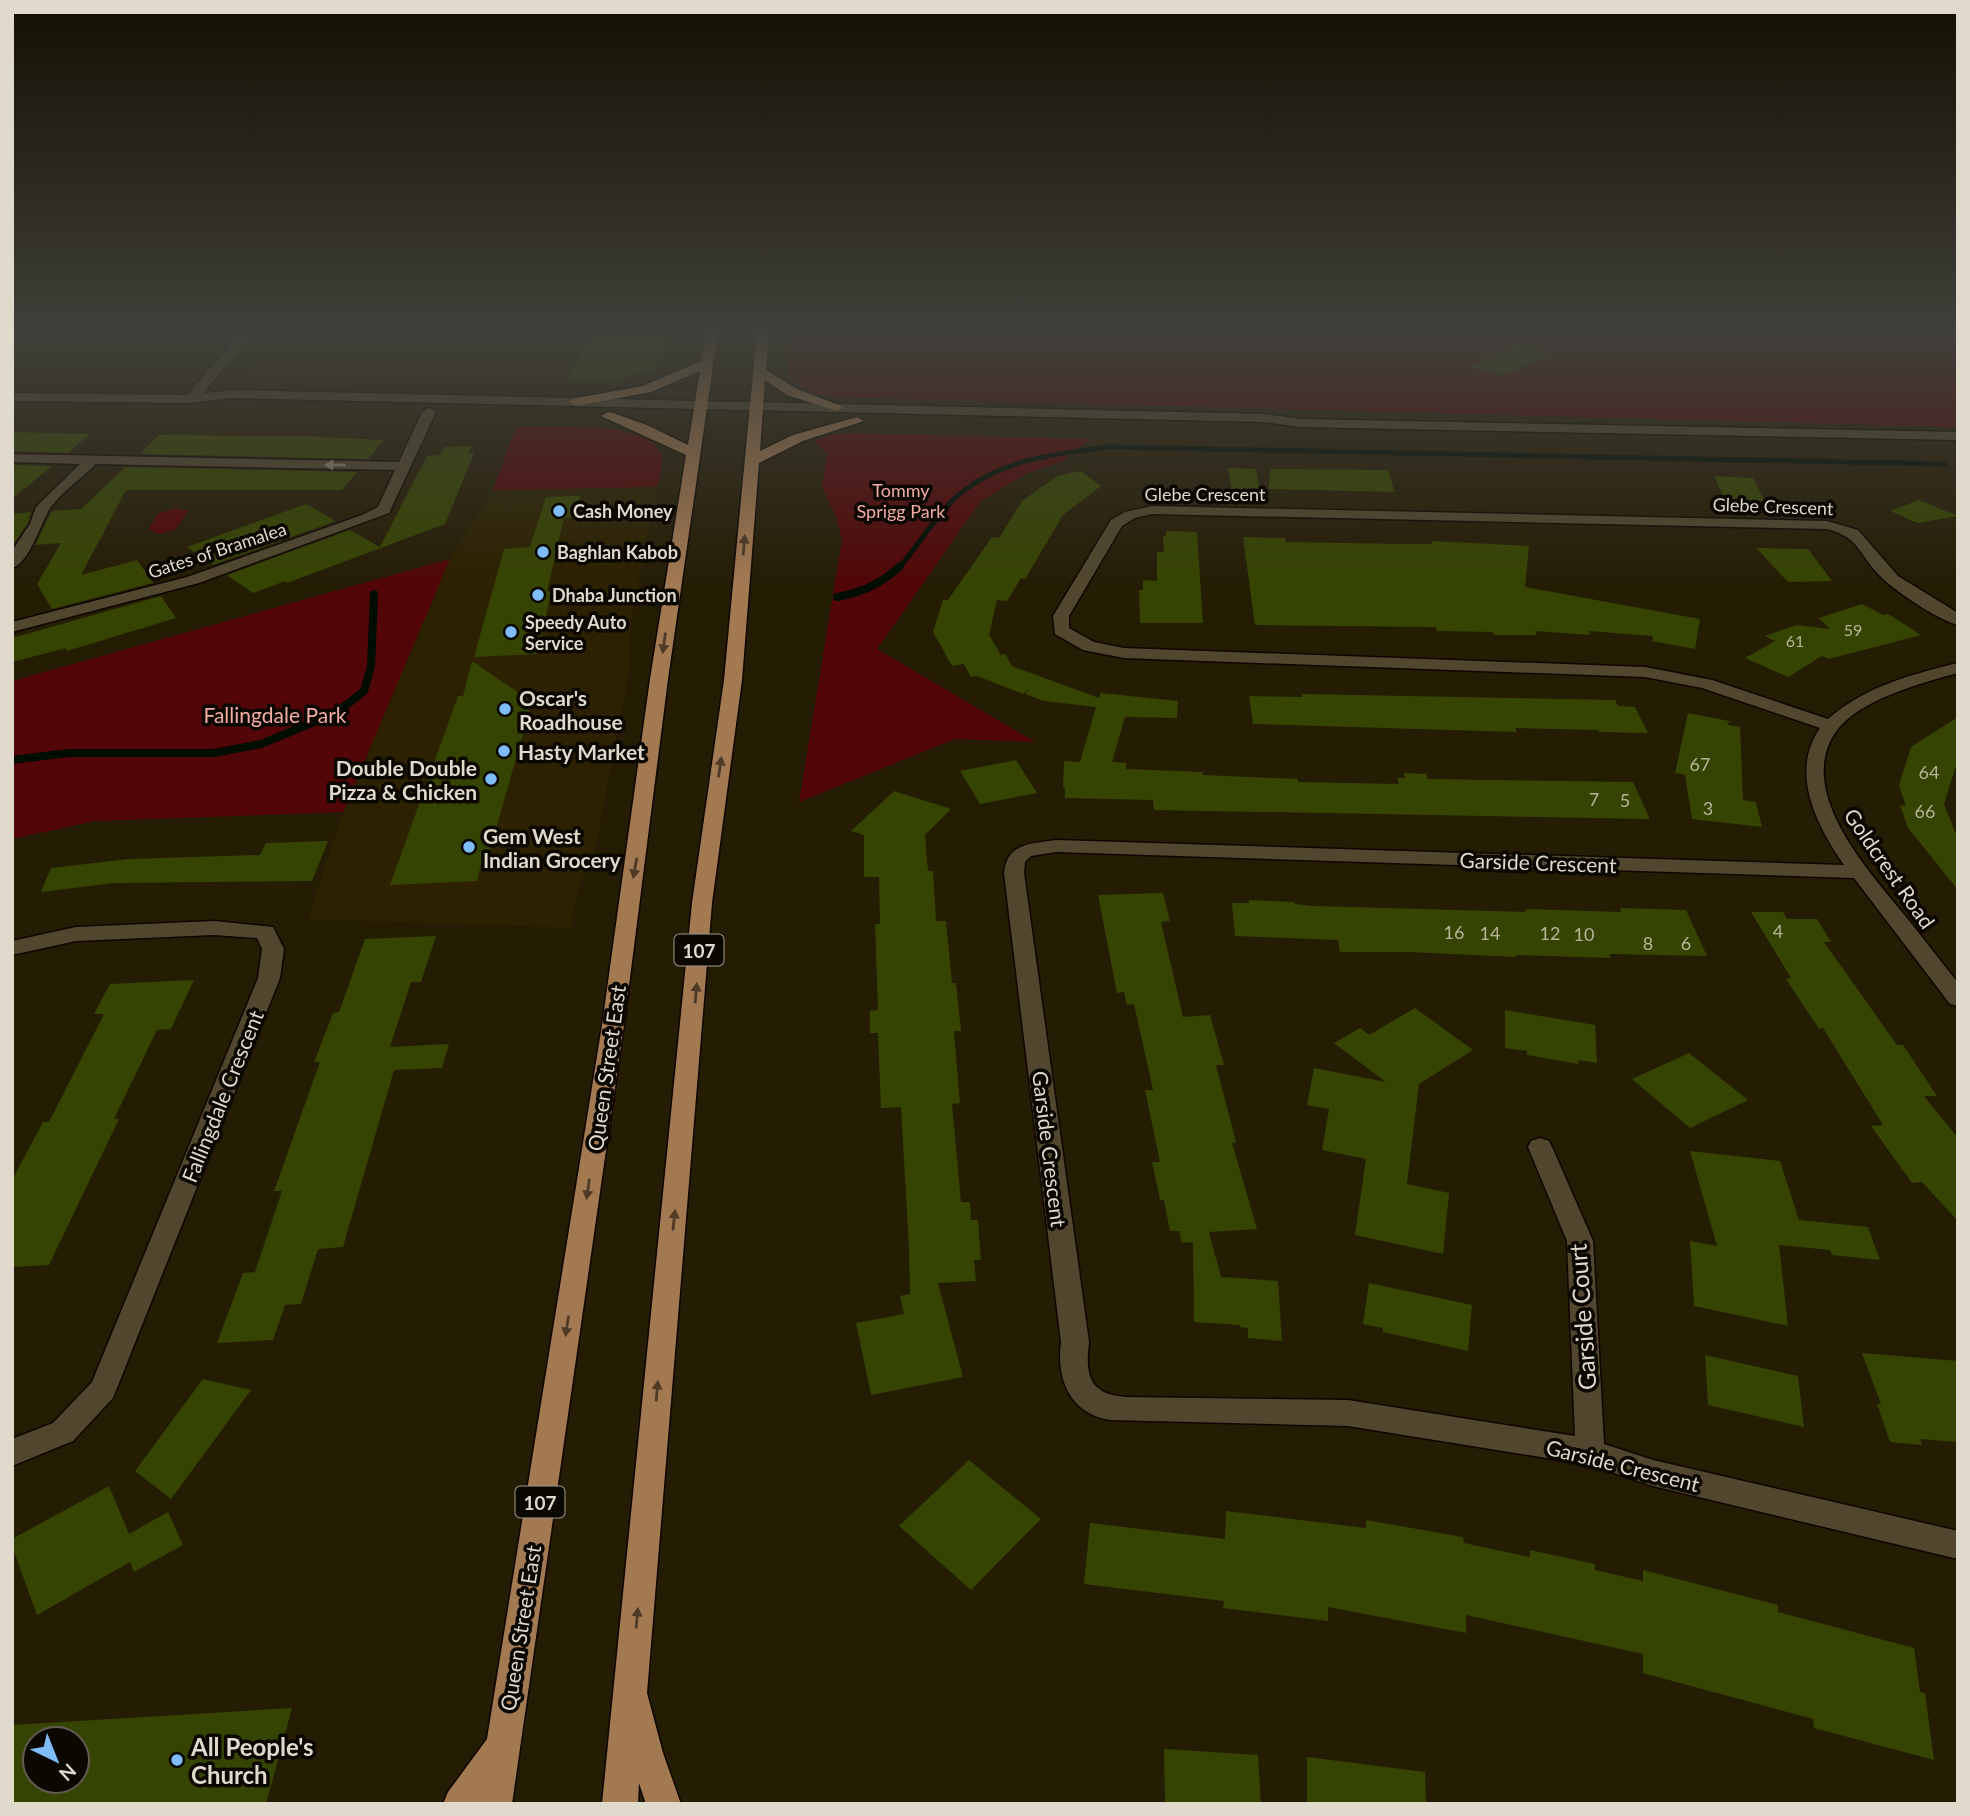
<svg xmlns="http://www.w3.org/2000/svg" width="1970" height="1816" font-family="Lato,sans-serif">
  <rect width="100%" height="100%" fill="#251c04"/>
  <path fill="#2c2100" d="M282,331H690L685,355L618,384L314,381L242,383Z
    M657,487L629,633L630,667L596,847L578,888L571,928L308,919L343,812L450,559L493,490Z"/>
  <path fill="#520607" d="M789,331H1958V427L832,397L810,393L814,391C778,379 787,362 789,331Z
    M516,427C546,428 649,419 661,454C664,464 659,477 657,487L493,490Z
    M849,433L1090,439L1061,462L1027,473L980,502L877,649L1035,742L955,739L799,802L842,540L836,517L822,487L827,453L814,442L829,435Z
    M176,508L188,511L175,530L157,534L149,529L157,514Z
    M450,559L343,812L95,821L12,839V681Z"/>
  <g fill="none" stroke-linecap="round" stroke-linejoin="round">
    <path stroke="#000d02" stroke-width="5" d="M899,568C917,546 933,521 953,500C993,461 1056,453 1109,447L1945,464"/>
    <path stroke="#000d02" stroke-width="8" d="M837,597C863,592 881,584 900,566
      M12,760L68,753H214L261,744L336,713L364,691L371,667L374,594"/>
  </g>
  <path fill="#364401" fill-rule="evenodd" d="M594,331H671L653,369L617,380L567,379Z
    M1518,344L1551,354L1503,376L1470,366Z
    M12,432L90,434L68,453L12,451Z
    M159,435L302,436L384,440L368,459L140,454Z
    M472,446L469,453H474L445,524L287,583L285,581L253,593L227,575L350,530L380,547L427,456L440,455L444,447Z
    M12,465L52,466L12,499Z
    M125,467L357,472L342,490H126L81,575L137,560L153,583L52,609L37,584L61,543L35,545L52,511L81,509Z
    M1228,468L1256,469L1260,491L1232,490Z
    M1270,469L1388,470L1395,492L1269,489Z
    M1081,471L1101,486L1063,515L1025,579L1021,578L1007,601L997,600L989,635L1001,655L1005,654L1012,666L1099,698L1101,693L1178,701L1177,718L1125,717L1112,762L1126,763V769L1202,772L1203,775L1298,779V782L1399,784L1397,778H1405L1404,773L1426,774L1428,779L1633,782L1650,819L1154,810L1153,800L1065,798V788H1063L1064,761L1080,762L1096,707L1044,701L1025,694L1030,689L1023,694L977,676L971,677L964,664L952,666L933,632L943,600H948L992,537L999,538L1022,501L1057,476Z
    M1714,476L1753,478L1765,501L1725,499Z
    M580,496L574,518H564L547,591L551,592L538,654L474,657L504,549L530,547L546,497Z
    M1919,500L1958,516L1918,523L1890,511Z
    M306,504L336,521L213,565L187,547Z
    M31,512L28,523L12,546V514Z
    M1166,531L1197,532L1203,623H1140L1139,590H1143V580L1157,581V552H1164L1163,536H1166Z
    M1243,537L1285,538L1286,542L1402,544H1433L1432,541L1529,546L1525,587L1700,619L1695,649L1652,641L1653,636L1589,631L1590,635L1535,631L1537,635H1494L1493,632L1437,631L1436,627L1255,625Z
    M1756,548L1808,549L1832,581L1788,582Z
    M161,596L176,618L67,651L66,648L12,662V638Z
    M1862,604L1883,615L1888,614L1921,635L1829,659L1822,656L1788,677L1745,658L1775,641L1765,636L1797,625L1830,629L1819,618Z
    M472,661L532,702L486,864H481L477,881L390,885L458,696H463Z
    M1302,694L1615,700L1618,706L1635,707L1648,733L1599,732L1598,730L1515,728L1517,732L1253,724L1249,696L1302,697Z
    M1688,713L1729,721L1728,725L1740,727L1743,800L1756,802L1762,827L1692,819L1685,775L1675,773Z
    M1958,717V759L1944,804L1958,839V890L1908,828L1900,805L1906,806L1899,785L1911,747Z
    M1016,760L1037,793L980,804L960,771Z
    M894,791L951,809L925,835L928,871H933L936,921H946L952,983H956L961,1031H954L960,1103L952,1104L961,1202H970L971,1220H978L981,1260H974L976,1281L938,1283L963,1377L871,1395L856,1323L904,1314L900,1296L910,1294L909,1248L901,1107L881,1108L878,1033H870V1011L878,1010L875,924H880L879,877H864V835L851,831Z
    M328,841L312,881L114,883L41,892L51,868L129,859L260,855L266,843Z
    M1163,893L1170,921L1161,922L1183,1017L1210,1015L1224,1065H1216L1236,1142L1232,1143L1257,1229L1209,1232L1221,1277L1278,1281L1282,1341L1248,1338V1328L1240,1327V1325L1194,1322L1193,1242L1182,1243L1179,1231H1170L1164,1200H1160L1152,1162H1160L1145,1090H1153L1134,1004L1127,1005L1124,992L1117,993L1098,895Z
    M1249,900L1294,902L1295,904L1313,906L1526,912L1525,909L1621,912L1620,908L1686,910L1707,956L1609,954L1611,958L1516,955V957L1409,952H1340L1338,940L1235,936L1232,903H1249Z
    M1751,912H1783L1787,919H1817L1831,942H1824L1897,1045H1903L1937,1096H1924L1958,1138V1221L1922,1182L1912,1183L1871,1126L1883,1125L1823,1028L1819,1029L1786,979L1791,978Z
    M436,936L421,982H411L390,1047L449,1044L442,1068L394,1070L343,1247L318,1249L301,1304L285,1305L273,1340L217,1343L243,1273L255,1272L282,1191H274L320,1062H314L333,1013L339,1012L365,939Z
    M194,980L171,1029L157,1030L114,1119H119L49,1265L12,1267V1180L43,1122H49L104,1014H94L110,984Z
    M1415,1008L1473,1050L1419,1084L1407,1184L1449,1193L1443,1254L1355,1235L1366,1159L1322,1150L1329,1109L1307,1105L1314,1068L1386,1082L1334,1043L1360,1028L1369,1035Z
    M1505,1010L1595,1025L1597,1063L1578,1060L1579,1064L1527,1055V1051L1505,1048Z
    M1689,1053L1748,1100L1690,1128L1632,1079Z
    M1690,1151L1780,1161L1799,1220L1868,1227L1880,1260L1832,1255L1830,1250L1779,1245L1788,1326L1694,1306L1690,1241L1717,1246Z
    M1369,1283L1472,1305L1468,1351L1383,1332V1328L1363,1324Z
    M1862,1353L1958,1361V1442L1920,1439L1922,1445L1890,1442L1877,1404H1881Z
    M1705,1355L1798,1376L1804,1427L1708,1405Z
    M203,1379L251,1390L171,1499L135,1471Z
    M969,1460L1041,1519L971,1590L899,1526Z
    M109,1486L129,1534L168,1512L183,1545L134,1572L130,1562L37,1615L12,1546V1539Z
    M1226,1511L1366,1528V1520L1463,1537L1464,1543L1530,1557V1550L1595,1564V1570L1643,1581V1570L1778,1605V1612L1914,1648L1920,1692L1925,1693L1934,1760L1814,1728L1813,1719L1643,1673V1654L1466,1615V1633L1328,1607V1621L1223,1608L1224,1601L1084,1584L1090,1523L1225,1539Z
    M292,1708L266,1804H12V1725ZM35,1739H77V1781H35Z
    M1164,1749L1258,1755L1261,1804H1165Z
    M1307,1757L1425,1772L1426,1804H1307Z"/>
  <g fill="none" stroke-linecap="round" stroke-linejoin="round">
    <defs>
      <path id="street" d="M243,331H255L196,402H186V396Z
        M429,408L436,412L389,513L199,583L12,632V622L187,577L362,515L378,507L395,470L96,464C82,478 63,491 51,507C41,521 30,563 12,568V551L30,524L36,507L80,464L12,462V454L399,462L422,412Z
        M1152,506L1827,521L1858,530L1898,576L1958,613V625C1938,620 1893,590 1879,575C1859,554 1859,537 1827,529L1152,514L1135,518L1122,526L1069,616V628L1094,642L1124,648L1645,667L1712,680L1828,719C1864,687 1912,674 1958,663V673C1921,683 1857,700 1835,733C1796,792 1868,870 1902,912C1921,935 1939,959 1958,983V1006L1950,1004L1854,878L1056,852L1031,856L1025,862L1024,873L1089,1342C1085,1375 1089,1394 1125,1397L1348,1400L1575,1436L1567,1241L1528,1147L1531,1141L1540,1138L1549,1141L1552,1147L1593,1241L1604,1444L1653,1460L1958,1531V1559L1653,1486L1590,1465L1348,1426L1110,1420C1070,1414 1056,1379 1061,1342L1004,873C1007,842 1031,844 1056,840L1844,865C1817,826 1789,773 1820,728L1702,688L1645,677L1124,658L1083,650L1055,634L1053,616L1111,520L1125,512Z
        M214,921L273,927L284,949L280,978L113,1398L73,1441L12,1466V1439L53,1423L92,1382L258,978L262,949L257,938L214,935L76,941L12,955V941L76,927Z"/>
      <path id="secondary" d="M231,390L1264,414L1301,419L1958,432V440L1301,427L1264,422L231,398L191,403L12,401V393L191,395Z"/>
      <path id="primary" d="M706,331H718L668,679L624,1025L512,1804H443L448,1792L487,1739L602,1025L650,679L686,455L601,416L608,412L613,413L647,425L688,445L700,371L651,392L576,406L569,402L576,398L643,386L701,361Z
        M757,331H769L766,370L797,389L844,407L837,411L787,395L765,380L760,451L793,435L857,417L864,421L803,441L759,463L742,680L712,903L647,1693L663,1753L681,1804H646L639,1783L638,1804H602L692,903L724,680Z"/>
    </defs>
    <use href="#street" stroke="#0e0600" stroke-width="3"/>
    <use href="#secondary" stroke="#0e0600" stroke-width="3"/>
    <use href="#primary" stroke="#0e0600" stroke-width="3"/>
    <use href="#street" fill="#51472e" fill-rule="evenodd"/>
    <use href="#secondary" fill="#51472e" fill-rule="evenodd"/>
    <use href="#primary" fill="#a37952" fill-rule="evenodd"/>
  </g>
  <defs><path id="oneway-solid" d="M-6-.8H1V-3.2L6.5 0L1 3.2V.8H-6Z" transform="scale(1.75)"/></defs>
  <use fill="#918975" href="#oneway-solid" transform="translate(335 465) rotate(-179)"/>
  <g fill="#4f3a25">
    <use href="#oneway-solid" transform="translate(744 545) rotate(-85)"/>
    <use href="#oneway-solid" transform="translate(664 643) rotate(98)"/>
    <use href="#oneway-solid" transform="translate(720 767) rotate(-82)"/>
    <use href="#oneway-solid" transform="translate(635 868) rotate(100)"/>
    <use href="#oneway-solid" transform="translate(696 993) rotate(-85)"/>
    <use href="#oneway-solid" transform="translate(588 1189) rotate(98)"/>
    <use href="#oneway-solid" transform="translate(674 1220) rotate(-84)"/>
    <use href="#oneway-solid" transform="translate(567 1326) rotate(99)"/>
    <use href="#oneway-solid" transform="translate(657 1391) rotate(-85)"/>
    <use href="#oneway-solid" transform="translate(637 1618) rotate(-85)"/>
  </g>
  <linearGradient id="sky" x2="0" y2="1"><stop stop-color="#140f02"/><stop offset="0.57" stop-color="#40403a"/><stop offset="1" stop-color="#40403a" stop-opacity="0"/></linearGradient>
  <rect width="1970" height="585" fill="url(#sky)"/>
  <g fill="#7fbdf9" stroke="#0b0701" stroke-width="2.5">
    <circle cx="559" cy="511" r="7"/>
    <circle cx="543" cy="552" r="7"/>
    <circle cx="538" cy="595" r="7"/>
    <circle cx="511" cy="632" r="7"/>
    <circle cx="505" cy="709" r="7"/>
    <circle cx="504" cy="751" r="7"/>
    <circle cx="491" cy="779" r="7"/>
    <circle cx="469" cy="847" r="7"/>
    <circle cx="177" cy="1760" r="7"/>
  </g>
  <g text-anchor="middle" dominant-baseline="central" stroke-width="7" stroke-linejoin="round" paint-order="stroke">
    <g font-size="16" fill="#b5b498">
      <text x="1853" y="629">59</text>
      <text x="1795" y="640">61</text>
    </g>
    <g font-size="18" fill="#f2aca3" stroke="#0b0701">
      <text x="901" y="490">Tommy<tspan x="901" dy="21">Sprigg Park</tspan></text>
    </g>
    <g font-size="18" fill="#dfdacb" stroke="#0b0701">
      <text x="1205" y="494">Glebe Crescent</text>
      <text transform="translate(1773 506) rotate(2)">Glebe Crescent</text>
      <text transform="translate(217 550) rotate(-18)">Gates of Bramalea</text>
    </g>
    <g font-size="18" font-weight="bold" fill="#dfdacb" stroke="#0b0701" text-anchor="start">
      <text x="573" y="511">Cash Money</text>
      <text x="557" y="552">Baghlan Kabob</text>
      <text x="552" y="595">Dhaba Junction</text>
      <text x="525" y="622">Speedy Auto<tspan x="525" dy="21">Service</tspan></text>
    </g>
    <g font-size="18" fill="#b5b498">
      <text x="1700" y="764">67</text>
      <text x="1929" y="772">64</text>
      <text x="1594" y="799">7</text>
      <text x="1625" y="800">5</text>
      <text x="1708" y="808">3</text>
      <text x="1925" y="811">66</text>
      <text x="1778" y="931">4</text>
      <text x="1454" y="932">16</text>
      <text x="1490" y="933">14</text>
      <text x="1550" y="933">12</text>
      <text x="1584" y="934">10</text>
      <text x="1648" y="943">8</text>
      <text x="1686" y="943">6</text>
    </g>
    <g fill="#0b0701" stroke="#9f9b8e" stroke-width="2">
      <rect x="674.5" y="934.5" width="49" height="31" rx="5"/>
      <rect x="515.5" y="1486.5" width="49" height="31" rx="5"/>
    </g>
    <g font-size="19" font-weight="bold" fill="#dfdacb">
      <text x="699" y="950">107</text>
      <text x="540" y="1502">107</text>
    </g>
    <g font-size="21" font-weight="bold" fill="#dfdacb" stroke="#0b0701" text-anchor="start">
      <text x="519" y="697">Oscar's<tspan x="519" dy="24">Roadhouse</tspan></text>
      <text x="518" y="751">Hasty Market</text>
      <text x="477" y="767" text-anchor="end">Double Double<tspan x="477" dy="24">Pizza &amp; Chicken</tspan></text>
      <text x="483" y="835">Gem West<tspan x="483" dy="24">Indian Grocery</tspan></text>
    </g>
    <g font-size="21" fill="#f2aca3" stroke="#0b0701">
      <text x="275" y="714">Fallingdale Park</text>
    </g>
    <g font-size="21" fill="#dfdacb" stroke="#0b0701">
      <text transform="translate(1538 862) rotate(2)">Garside Crescent</text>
      <text transform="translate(1890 868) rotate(55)">Goldcrest Road</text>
      <text transform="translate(606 1068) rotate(-82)">Queen Street East</text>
      <text transform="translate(222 1096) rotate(-68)">Fallingdale Crescent</text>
      <text transform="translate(1050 1149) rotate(83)">Garside Crescent</text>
      <text transform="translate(1623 1465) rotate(14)">Garside Crescent</text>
      <text transform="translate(520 1628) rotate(-81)">Queen Street East</text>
    </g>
    <g font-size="24" fill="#dfdacb" stroke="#0b0701">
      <text transform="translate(1582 1317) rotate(-94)">Garside Court</text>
    </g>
    <g font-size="24" font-weight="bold" fill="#dfdacb" stroke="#0b0701" text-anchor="start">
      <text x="191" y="1746">All People's<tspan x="191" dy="28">Church</tspan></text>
    </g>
  </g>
  <rect width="1970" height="1816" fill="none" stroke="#dfdacb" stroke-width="28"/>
  <g transform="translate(56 1760) rotate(137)"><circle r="33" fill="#0b0701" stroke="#605b52" stroke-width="2"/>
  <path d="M0-5L12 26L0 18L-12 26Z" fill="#7fbdf9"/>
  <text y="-10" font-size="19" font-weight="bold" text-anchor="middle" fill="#dfdacb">N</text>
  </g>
</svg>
